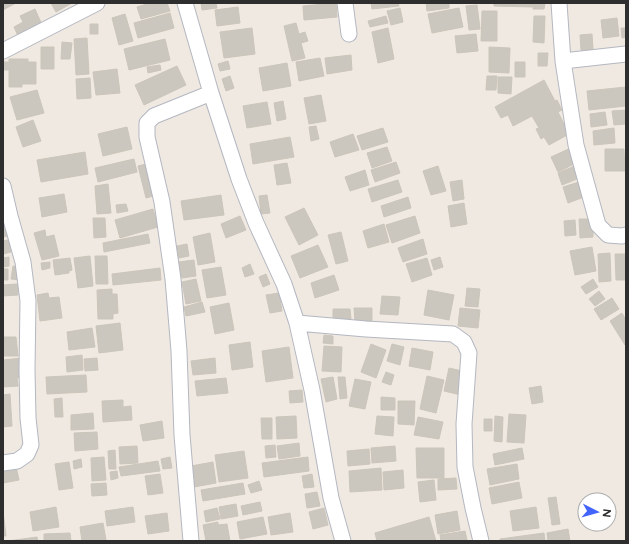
<svg xmlns="http://www.w3.org/2000/svg" width="629" height="544" font-family="Figtree,sans-serif">
  <rect width="100%" height="100%" fill="#efe9e1"/>
  <path fill="#cbc7bf" stroke="#cbc5ba" d="M3,3H16L3,10Z
    M51,3H72L56,12Z
    M150,3H167L170,11L141,19L137,7Z
    M201,3H216L217,8L202,10Z
    M336,3L337,17L304,20L303,6Z
    M371,3H398L399,6L372,9Z
    M426,3H449V8L427,11Z
    M494,3H533V7L494,6Z
    M534,3H545L544,9H533Z
    M477,5L480,29L469,30L466,6Z
    M238,7L240,23L217,26L215,10Z
    M400,8L403,22L391,25L387,11Z
    M459,8L463,27L432,33L428,14Z
    M35,9L43,27L19,38L14,27L23,22L20,16Z
    M482,11H497V41H481Z
    M170,13L174,28L138,38L134,23Z
    M125,14L133,41L119,45L112,18Z
    M386,16L388,23L370,27L368,21Z
    M534,16H545L544,43L533,42Z
    M617,18L619,36L603,38L601,20Z
    M296,23L299,34L305,32L308,41L301,43L305,58L292,61L284,26Z
    M90,24H98V34H90Z
    M252,28L255,54L224,58L220,32Z
    M388,28L394,59L378,63L372,32Z
    M621,28H626V37L622,38Z
    M476,34L478,51L457,53L455,36Z
    M592,34L593,49L581,50L580,35Z
    M87,38L89,74L76,75L74,39Z
    M165,39L170,60L129,70L124,49Z
    M62,42L72,43L70,59H61Z
    M41,47H54V69H41Z
    M489,47L510,48L509,73L489,72Z
    M538,53H548L547,66H538Z
    M351,55L352,70L327,74L325,58Z
    M320,58L324,76L299,81L296,62Z
    M9,59H28V62H36V84H22V87H9V70H3V62H9Z
    M228,61L230,69L220,71L218,64Z
    M515,62H525V77H515Z
    M287,63L291,86L263,91L259,68Z
    M160,65L161,70L148,73L147,67Z
    M177,66L186,85L144,105L135,85Z
    M117,69L120,93L96,95L93,72Z
    M230,76L234,88L226,91L222,79Z
    M487,76H497L496,90H486Z
    M498,77H512L511,94L498,93Z
    M90,78L91,98L77,99L76,79Z
    M544,80L555,101L557,100L562,110L558,112L569,134L549,145L544,137L541,139L536,129L539,128L532,116L513,126L508,115L501,118L495,107Z
    M626,87V106L589,110L587,91Z
    M37,90L44,113L17,120L10,97Z
    M321,95L326,121L309,124L304,98Z
    M283,101L286,119L277,121L274,103Z
    M267,102L271,124L247,128L243,106Z
    M626,110V124L614,125L612,111Z
    M605,112L607,125L591,127L590,114Z
    M33,120L41,141L23,147L16,127Z
    M316,126L319,139L311,141L309,127Z
    M127,127L132,149L103,156L98,134Z
    M383,128L388,142L362,150L357,136Z
    M614,128L615,143L594,145L593,131Z
    M353,134L359,150L335,157L330,142Z
    M290,137L294,157L253,164L250,144Z
    M387,147L392,161L372,168L367,153Z
    M573,147L580,161L558,172L551,157Z
    M605,149H624L625,171H605Z
    M85,152L88,174L41,182L37,160Z
    M134,159L137,172L98,182L95,168Z
    M396,162L400,173L375,182L371,170Z
    M150,163L157,195L146,198L138,166Z
    M287,163L291,183L277,185L274,165Z
    M577,165L582,177L562,185L558,173Z
    M438,166L446,191L431,195L423,171Z
    M365,170L369,185L350,191L345,177Z
    M398,180L402,192L372,202L368,189Z
    M462,180L464,199L453,201L450,182Z
    M579,182L584,197L568,203L563,187Z
    M108,184L111,213L97,214L95,186Z
    M64,194L67,212L42,217L39,198Z
    M221,195L224,215L184,220L181,201Z
    M267,195L270,213L261,214L259,196Z
    M408,197L411,208L384,217L381,206Z
    M464,203L467,224L451,227L448,206Z
    M126,204L128,211L117,213L116,205Z
    M304,208L318,235L299,245L285,217Z
    M153,209L158,227L120,238L115,220Z
    M240,216L246,230L226,238L221,224Z
    M415,216L420,233L392,243L386,225Z
    M6,218L11,235L3,237V219Z
    M93,218H105L106,237L94,238Z
    M579,219H593V237L580,238Z
    M575,220L576,235L565,236L564,221Z
    M384,224L389,242L368,248L363,231Z
    M45,230L46,237L54,235L59,256L42,260L34,233Z
    M341,232L348,261L336,264L328,235Z
    M210,233L215,262L198,265L193,237Z
    M148,234L150,243L104,252L103,243Z
    M423,239L427,254L403,262L398,248Z
    M8,240L11,252L3,254V241Z
    M187,244L189,256L179,258L177,246Z
    M318,245L328,267L300,278L291,256Z
    M592,247L596,271L575,275L570,251Z
    M610,253L611,281L599,282L598,254Z
    M615,254H626V280H616Z
    M90,256L93,286L78,288L74,258Z
    M95,256H107L108,284H96Z
    M9,257V266L3,267V258Z
    M440,257L443,267L434,270L431,260Z
    M70,258L72,270L69,271V273L55,275L53,260Z
    M427,258L432,275L412,282L406,264Z
    M194,260L196,276L182,278L179,262Z
    M50,262V268L42,270L41,263Z
    M250,264L254,274L245,277L242,268Z
    M13,266L20,267L19,280L11,279Z
    M221,267L226,295L207,298L202,270Z
    M160,268L161,280L113,285L112,274Z
    M3,269H8V280H3Z
    M266,274L270,284L263,287L259,277Z
    M334,275L339,290L315,298L311,283Z
    M196,279L201,301L186,304L182,282Z
    M593,279L598,287L586,294L581,287Z
    M17,284L18,295L3,296V285Z
    M467,288L480,289L478,307L465,306Z
    M112,289V294H117L118,313L113,314V319H98L97,290Z
    M428,290L454,295L449,320L424,315Z
    M599,291L605,299L595,306L589,299Z
    M48,293L49,298L59,297L62,318L40,321L37,295Z
    M279,293L282,311L270,313L266,295Z
    M382,296L400,297L398,315L380,314Z
    M612,298L619,309L601,320L594,309Z
    M202,302L205,312L186,316L184,307Z
    M229,303L234,330L215,334L210,307Z
    M354,308H372V321L355,322Z
    M460,308L480,310L478,328L458,326Z
    M333,309H350L351,319L333,320Z
    M622,313L626,320V344L625,345L610,321Z
    M120,323L123,350L99,353L96,326Z
    M92,328L95,347L69,350L67,332Z
    M324,335L333,336V344L323,343Z
    M3,337H16L18,356H3Z
    M250,342L253,367L232,370L229,345Z
    M371,344L386,350L376,378L361,372Z
    M392,344L404,347L400,365L387,361Z
    M324,346L342,347L341,372L322,371Z
    M289,347L293,378L266,382L262,351Z
    M412,348L433,352L430,370L409,366Z
    M82,355L83,370L67,372L66,357Z
    M22,358L23,377L17,378L18,386L3,387V360Z
    M97,358L98,370L85,371L84,359Z
    M215,358L216,373L193,375L191,361Z
    M449,368L462,371L461,395L444,391Z
    M386,372L394,375L391,385L382,382Z
    M86,375L87,392L47,394L46,377Z
    M427,376L444,380L436,413L420,409Z
    M333,377L337,399L326,402L321,379Z
    M338,377H345L347,398L340,399Z
    M226,378L228,393L197,396L195,381Z
    M355,379L371,382L365,409L349,406Z
    M541,386L543,402L532,404L529,388Z
    M302,390L303,402L290,403L289,391Z
    M10,394L12,426L3,427V395Z
    M381,397L395,398V410H381Z
    M62,398L63,417H55L54,399Z
    M123,400V407L131,406L132,420L103,422L102,401Z
    M398,401H415L414,425L398,424Z
    M93,413L94,429L71,430V415Z
    M509,414L526,415L524,443L507,442Z
    M296,416L297,438L277,439L276,417Z
    M377,416L394,417L393,436L375,434Z
    M495,416L503,417L502,442L494,441Z
    M418,417L443,422L439,439L414,435Z
    M261,418H272V439H262Z
    M484,419H492V431H484Z
    M162,421L164,438L143,441L140,425Z
    M97,432L98,449L75,451L74,433Z
    M299,443L300,456L279,459L277,446Z
    M275,445L276,457L266,458L265,446Z
    M137,446L138,463L120,464L119,447Z
    M395,446L396,461L372,463L371,448Z
    M416,448H444V478H417Z
    M522,448L524,459L495,465L493,454Z
    M369,449L370,464L348,466L347,451Z
    M115,450L116,469H109L108,451Z
    M244,451L248,478L219,482L215,455Z
    M104,457L106,480L92,481L91,458Z
    M170,457L172,468L163,469L161,459Z
    M308,457L309,471L264,477L262,463Z
    M81,459L82,467L74,469L73,461Z
    M158,461L160,471L121,476L119,467Z
    M69,462L73,488L59,490L55,464Z
    M213,462L216,483L194,487L191,466Z
    M517,464L519,479L490,485L487,469Z
    M16,466L19,480L3,483V469Z
    M381,468L382,490L350,492L349,471Z
    M403,470L404,488L384,490L383,472Z
    M117,471L118,478L111,480L110,472Z
    M160,474L163,493L148,495L145,476Z
    M312,474L314,487L304,488L302,476Z
    M456,478L457,489L438,490V479Z
    M434,480L436,500L420,502L418,482Z
    M259,481L262,490L251,493L248,485Z
    M519,482L522,498L492,504L489,488Z
    M106,483L107,495L92,496L91,484Z
    M243,483L245,494L203,501L201,490Z
    M317,492L320,506L307,508L305,494Z
    M556,497L560,524L552,525L548,498Z
    M260,502L262,511L243,515L241,506Z
    M236,504L238,516L221,519L219,507Z
    M56,507L59,527L33,531L30,512Z
    M133,507L135,522L107,526L105,511Z
    M536,507L539,528L513,531L510,511Z
    M217,508L220,519L206,522L204,511Z
    M324,508L328,525L313,529L309,512Z
    M3,511L6,536H3Z
    M457,511L460,530L438,534L435,515Z
    M167,513L169,531L148,534L145,516Z
    M290,513L293,532L271,535L268,517Z
    M263,517L267,534L240,539L237,522Z
    M429,517L436,541H377L375,533Z
    M218,522V525L227,524L230,541H206L203,525Z
    M103,523L106,540L98,541H82L80,527Z
    M568,529L570,541H548L547,533Z
    M465,531L467,540L462,541H441L440,535Z
    M70,533L71,541H44V534Z
    M544,533L545,541H500V539Z
    M37,537L38,541H8Z"/>
  <g fill="none" stroke-linecap="round" stroke-linejoin="round">
    <defs>
      <path id="minor" d="M185,3L211,93L239,179L256,223L284,284L297,323L312,390L331,498L343,541
        M345,3L349,34
        M559,3L563,61L576,145L598,225L608,235L622,236L626,235
        M3,51L97,3
        M563,61L626,54
        M3,186L10,216L23,262L28,301L27,370L28,418L31,445L27,454L17,461L3,463
        M297,323L366,329L453,334L464,342L469,353L464,424L465,467L473,508L481,541
        M191,541L182,435L179,351L173,279L162,202L147,137V123L154,116L211,93"/>
    </defs>
    <use href="#minor" stroke="#b4b7c1" stroke-width="17"/>
    <use href="#minor" stroke="#fff" stroke-width="15"/>
  </g>
  <rect width="629" height="544" fill="none" stroke="#2e2e2e" stroke-width="8"/>
  <g transform="translate(597 512) rotate(96)"><circle r="19" fill="#ffffff" stroke="#ababab"/>
  <path d="M0-3L7 15L0 10L-7 15Z" fill="#4264fb"/>
  <text y="-6" font-size="11" font-weight="bold" text-anchor="middle" fill="#2e2e2e">N</text>
  </g>
</svg>
